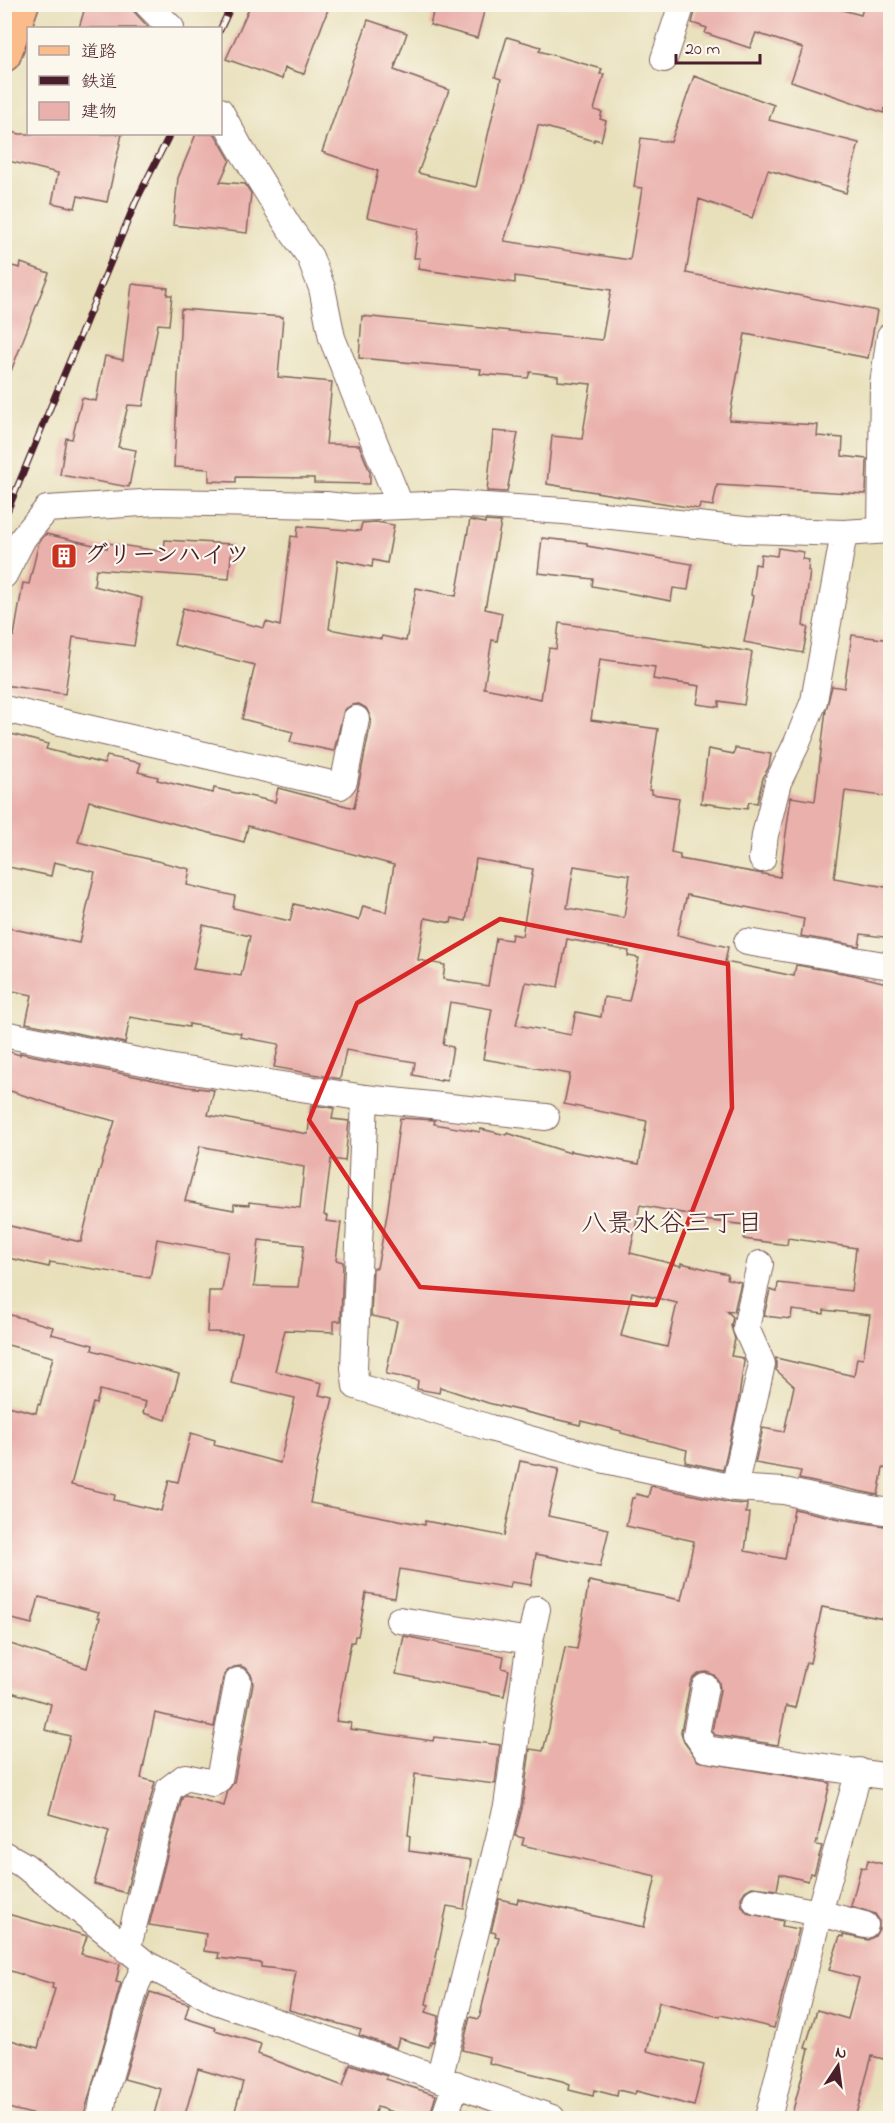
<svg xmlns="http://www.w3.org/2000/svg" width="895" height="2123" font-family="'Indie Flower','Klee One',sans-serif">
  <rect width="100%" height="100%" fill="#fbf7ec"/>
  <filter id="ink" filterUnits="userSpaceOnUse"><feTurbulence type="fractalNoise" baseFrequency=".0167" numOctaves="2"/><feDisplacementMap in="SourceGraphic" scale="12" xChannelSelector="R" yChannelSelector="G"/><feConvolveMatrix kernelMatrix="1 2 1 2 8 2 1 2 1" color-interpolation-filters="sRGB"/></filter>
  <filter id="wash" filterUnits="userSpaceOnUse"><feTurbulence type="fractalNoise" baseFrequency=".008" numOctaves="4" result="noise"/><feDisplacementMap in="SourceGraphic" scale="24" xChannelSelector="R" yChannelSelector="G"/><feGaussianBlur stdDeviation="1.35" result="paint"/><feColorMatrix in="noise" values="0 0 0 0 0 0 0 0 0 0 0 0 0 0 0 0 0 1.4 0 .05"/><feComposite in="paint" operator="in"/></filter>
  <g filter="url(#wash)">
    <rect width="100%" height="100%" fill="#e8e0bb"/>
    <g id="blocks">
      <path fill="#eab1ac" fill-rule="evenodd" d="M86,4H127L149,28H79Z
        M251,4H330L304,74L285,68L282,79L226,59Z
        M435,4H473L485,8L477,38L430,25Z
        M697,4H821L861,15L864,4H891V109L885,108L884,113L791,81L803,48L756,33L750,48L705,33L707,28L692,23Z
        M368,20L407,33L394,70L449,90L418,173L476,187L501,79L495,77L507,37L541,47L539,51L602,69L600,74H604L594,110L602,112L600,119L606,121L601,141L594,139V141L538,125L530,161L504,241L630,260L642,188L634,187L641,138L671,142L694,76L774,105L769,120L859,143L846,193L768,170L752,218L699,199L686,273L877,311L868,358L745,334L729,420L818,425L817,436L843,438L842,456L867,459L866,494L717,485L713,506L700,504L699,509L547,484L552,436L582,439L591,384L558,381V376L530,372L528,378L480,374L481,369L359,358L362,316L602,340L611,290L515,276V283L418,269L420,258H414L418,229L367,217L378,171L322,152Z
        M4,130L20,134H122L107,202L78,196L75,208L52,203L58,173L4,160Z
        M196,134H215L230,160L220,182L245,184L251,193L247,233L173,225L178,178Z
        M21,263L49,273L6,384L4,383V264L20,268Z
        M132,284L168,288L167,295H172L169,325L158,324L143,406L128,405L118,447L136,450L129,487L60,475L66,438L72,439L82,398L96,401L105,356L123,360Z
        M181,309L283,317L278,377L332,382L326,444L359,445L370,472V484L314,483V478L236,477V482L209,481V469L174,467Z
        M493,431L518,433L507,492L487,491Z
        M470,520L485,523V521L501,522L485,609L502,613L497,641L492,640L484,688L541,699L549,648L556,649L559,623L752,652L744,705L719,701V707L697,704L700,686L653,679L655,667L600,659L591,720L658,729L649,790H652V794L679,798L671,853L680,855V859L780,877L791,797L815,801L826,710L832,686L844,688L852,635L891,640V797L845,791L834,878L891,888V938L861,934L859,946L801,936L804,919L687,895L677,935L728,947L725,962L794,976L796,965L854,975L891,984V1455L888,1469L883,1468L878,1495L799,1479L801,1471L755,1463L763,1428L784,1432L794,1386L776,1370V1358L854,1376L857,1358L863,1359L870,1315L824,1310V1314L792,1310L791,1319L764,1316L770,1290L777,1292L778,1283L851,1291L856,1248L788,1238L787,1245L744,1239L746,1225L703,1220L704,1217L640,1205L630,1253L681,1266V1263L728,1274L727,1279L741,1282L734,1312L727,1311L733,1317L731,1326L735,1339L731,1356L743,1358L744,1361L738,1404L723,1470L685,1462L687,1450L621,1433V1431L581,1421L580,1425L488,1403L440,1387L439,1393L417,1389L418,1380L386,1374L397,1321L371,1316L373,1268H377L387,1215L400,1118L435,1120L434,1124L480,1132L481,1129L506,1135L507,1133L570,1153V1151L639,1164L647,1121L564,1104L570,1074L483,1059L492,1009L450,1002L443,1045L453,1047L447,1080L441,1079V1081L413,1075L415,1062L346,1050L340,1079L274,1067L279,1044L240,1037L241,1033L189,1024V1027L130,1017L125,1043L26,1023L32,995L4,989V927L79,943L95,872L54,862L51,876L4,866V732L48,744L46,749L104,764L107,756L141,763L138,772L158,777L157,780L213,793L214,788L275,802L278,788L354,808L371,722L370,715L366,708L359,704L352,705L344,710L334,751L290,742L293,732L242,719L255,665L174,645L183,608L264,628L266,622L280,626L291,536L297,537L298,526L360,531L362,523L376,522L394,525L387,563L373,560L372,567L338,560L329,629L381,639L382,636L406,641L416,588L456,596ZM89,801L244,842L248,826L394,865L386,912L363,906L359,920L294,904L290,921L233,908L235,896L187,885L190,869L78,842ZM476,859L533,869L522,936L512,934L511,940L496,938L488,986L443,979L445,965L418,960L425,918L451,923L452,918L466,921ZM574,866L630,875L624,918L567,908ZM203,925L250,936L241,976L193,969ZM567,939L629,951L628,956L639,958L629,1001L604,997L601,1017L576,1012L571,1035L516,1025L526,982L558,987ZM632,1292L677,1303L667,1347L621,1336Z
        M46,534L107,548L108,543L164,552L165,540L232,544L229,579L96,569L94,586L142,598L134,646L73,637L65,694L4,685L10,635L14,636L23,583L29,584L39,542Z
        M542,538L587,543V546L692,564L688,590L673,588L671,601L592,586L593,579L538,573Z
        M778,548L804,552L802,559L809,560L808,571H810L803,626L808,627L803,653L744,642L753,596L751,595L755,564L760,565L761,554L777,556Z
        M735,748L771,754L769,766L763,778L757,803L749,802L747,809L701,803L708,749L734,754Z
        M4,1050L20,1055V1053L188,1087L214,1090L208,1115L308,1134L311,1105L334,1108L332,1119L349,1121L345,1161L331,1159L324,1215L327,1216L326,1221L341,1223L336,1260L343,1262L341,1321H334V1332L285,1330L275,1371L322,1383L319,1395L333,1398L317,1464L310,1503L425,1525V1521L504,1536L520,1461L559,1469L548,1516L609,1529L600,1567L536,1554L531,1585L511,1582L510,1588L400,1569L395,1598L366,1593L358,1636H355L354,1642H351L336,1721L351,1723L350,1729L433,1741L434,1737L500,1745L495,1784L415,1774L408,1835L410,1836L409,1851L471,1860L464,1909L447,1906L426,2004L429,2005L426,2012L439,2016L433,2042H431L429,2047L399,2038L396,2048L359,2035L361,2030L289,2010L296,1971L261,1967V1963L218,1958L219,1953L204,1951L206,1934L149,1925L182,1798L186,1795L224,1806L228,1790L234,1782L253,1684L252,1676L247,1669L241,1666L234,1667L226,1672L223,1678L214,1727L155,1713L141,1778L155,1782L126,1893L94,1884L109,1831L49,1814L70,1736L45,1730L51,1704L4,1690V1642L87,1668L100,1618L97,1617L99,1612L39,1597L32,1624L4,1617V1405L36,1413L38,1404L40,1405L53,1357L4,1344V1313L53,1327L51,1334L93,1345L92,1350L179,1374L166,1420L143,1413L146,1402L100,1390L96,1404L93,1403L71,1485L115,1495L114,1500L161,1511L169,1480L178,1482L191,1433L215,1440L214,1445L280,1463L295,1398L231,1383L242,1333L207,1332L209,1291H222L228,1252L157,1239L150,1278L50,1262L49,1267L4,1257L10,1226L81,1242L95,1185L115,1121L54,1105L4,1089ZM200,1146L304,1167L300,1208L249,1202V1205L234,1204V1210L185,1201ZM259,1240L304,1245L298,1287L254,1286Z
        M651,1486L731,1503L747,1504L746,1513H750L745,1551L785,1559L794,1509L840,1519L891,1527V1580L884,1619L822,1607L810,1663L806,1662L795,1708L786,1706L778,1745L715,1735L712,1731L720,1690L719,1682L714,1675L707,1672L700,1673L693,1678L690,1684L681,1732L684,1742L698,1761L830,1783L816,1845L822,1846L814,1874L810,1873L808,1881L780,1874L777,1890L752,1887L745,1891L741,1898L742,1906L747,1913L783,1921L782,1926L799,1929L774,2028L721,2015L720,2017L659,2002L647,2051L704,2065L694,2106L636,2091L635,2094L618,2090L617,2096L594,2090L593,2096L569,2090L570,2084L562,2081L489,2063L490,2057L462,2050L470,2017L479,2019L499,1937L495,1936L496,1933L491,1932L499,1899L517,1903L518,1899L644,1927L656,1876L522,1845L524,1838L515,1836L522,1808L530,1749L543,1751L549,1728L565,1647L577,1649L589,1581L681,1600L694,1541L626,1526L632,1498H635L636,1494L648,1497Z
        M404,1636L504,1656L502,1668L509,1670L504,1696L396,1674Z
        M868,1860L891,1866V2061L872,2056L855,2118L826,2113L825,2118H791L809,2049L805,2048L817,2010L848,2019L859,1978L829,1970L840,1936L843,1937V1935L868,1940L875,1936L879,1929V1920L875,1914L851,1906L861,1867L866,1868Z
        M4,1913L87,1936L81,1954L120,1964L116,1982L121,1983L83,2118H47L4,2107V2038L38,2048L55,1989L52,1988L53,1984L4,1969Z
        M150,1992L189,2004L185,2018L216,2028L215,2030L261,2044L258,2054L343,2086L350,2064L387,2076L386,2079L436,2095L429,2118H411L377,2107L373,2118H233L243,2082L198,2069L184,2118H153L161,2089L124,2079Z
        M463,2109L477,2114L476,2118H460Z"/>
    </g>
  </g>
  <g filter="url(#ink)">
    <use href="#blocks" fill-opacity="0" stroke="#81635d" stroke-width="1.5"/>
    <g fill="none" stroke-linecap="round" stroke-linejoin="round">
      <defs>
        <path id="minor" d="M147,4L171,28
          M664,59L682,4
          M220,111L239,146L289,227L310,257L322,288L332,338L400,505
          M881,530L883,384L890,336
          M4,575L23,538L47,509L158,502L326,505L352,508L453,504L564,511L745,530L844,533L890,530
          M4,709L340,786L344,781L356,719
          M762,859L765,835L778,782L797,743L814,701L844,533
          M747,942L890,966
          M4,1034L173,1068L365,1098L546,1117
          M365,1098L354,1368L356,1386L490,1428L601,1459L734,1488L762,1364L746,1328L760,1264
          M734,1488L784,1491L843,1504L890,1512
          M399,1620L530,1641L537,1609
          M705,1687L696,1734L706,1749L890,1777
          M4,1854L25,1866L146,1964L216,2001L552,2118
          M756,1901L819,1913L859,1771
          M127,1950L169,1789L185,1777L213,1783L219,1779L238,1681
          M439,2079L507,1806L530,1641
          M100,2118L104,2095L136,1985L146,1964
          M444,2118L456,2084
          M768,2118L819,1913L865,1925"/>
        <path id="primary" d="M4,55L22,4"/>
      </defs>
      <use href="#minor" stroke="#81635d" stroke-width="28"/>
      <use href="#primary" stroke="#81635d" stroke-width="36"/>
      <use href="#minor" stroke="#fff" stroke-width="26"/>
      <use href="#primary" stroke="#fabc8b" stroke-width="33"/>
      <defs>
        <path id="rail" d="M220,30L232,4
          M4,519L136,201L170,134"/>
      </defs>
      <use href="#rail" stroke="#4a1f2b" stroke-width="7"/>
      <use href="#rail" stroke="#fbf7ec" stroke-width="4.5" stroke-dasharray="14" stroke-linecap="butt"/>
    </g>
  </g>
  <path fill="none" stroke="#d62828" stroke-width="4.5" stroke-linejoin="round" d="M500,919L728,964L732,1108L656,1305L420,1287L309,1120L357,1003Z"/>
  <defs>
    <symbol id="building-square" viewBox="-11 -11 22 22"><rect x="-9" y="-9" width="18" height="18" rx="4" fill="#c8321e" stroke="#fbf7ec"/><path d="M-4-6H4V6H1V3H-1V6H-4ZM-2.5-4.3h1.7v1.8h-1.7ZM.8-4.3h1.7v1.8H.8ZM-2.5-1h1.7V.8h-1.7ZM.8-1h1.7V.8H.8Z" fill="#fff"/></symbol>
  </defs>
  <g fill-rule="evenodd">
    <use href="#building-square" x="49" y="541" width="30" height="30"/>
  </g>
  <g text-anchor="middle" dominant-baseline="central" stroke-width="4.5" stroke-linejoin="round" paint-order="stroke">
    <g font-size="24" font-weight="bold" fill="#4a1f2b" stroke="#fbf7ec" text-anchor="start">
      <text x="84" y="556">グリーンハイツ</text>
    </g>
    <g font-size="26" fill="#4a1f2b" stroke="#fbf7ec">
      <text x="672" y="1225">八景水谷三丁目</text>
    </g>
  </g>
  <rect width="895" height="2123" fill="none" stroke="#fbf7ec" stroke-width="24"/>
  <rect x="27" y="27" width="195" height="108" fill="#fbf7ec" stroke="#b4a19f" stroke-width="1.5"/>
  <rect x="39" y="46" width="30" height="9" fill="#fabc8b" stroke="#b4a19f" stroke-width="1.5"/>
  <text x="81" y="57" font-size="18" fill="#4a1f2b">道路</text>
  <rect x="39" y="76" width="30" height="9" fill="#4a1f2b" stroke="#b4a19f" stroke-width="1.5"/>
  <text x="81" y="87" font-size="18" fill="#4a1f2b">鉄道</text>
  <rect x="39" y="102" width="30" height="18" fill="#eab1ac" stroke="#b4a19f" stroke-width="1.5"/>
  <text x="81" y="117" font-size="18" fill="#4a1f2b">建物</text>
  <g transform="translate(838 2066) rotate(13)" stroke="#fbf7ec" stroke-width="4.5" paint-order="stroke">
  <path d="M0-4.5L10 22L0 15L-10 22Z" fill="#4a1f2b"/>
  <text y="-9" font-size="16" font-weight="bold" text-anchor="middle" fill="#4a1f2b">N</text>
  </g>
  <path d="M676 54v9h84v-9" fill="none" stroke="#4a1f2b" stroke-width="3"/>
  <text x="685" y="54" font-size="18" fill="#4a1f2b" stroke="#fbf7ec" stroke-width="4.5" paint-order="stroke">20 m</text>
</svg>
